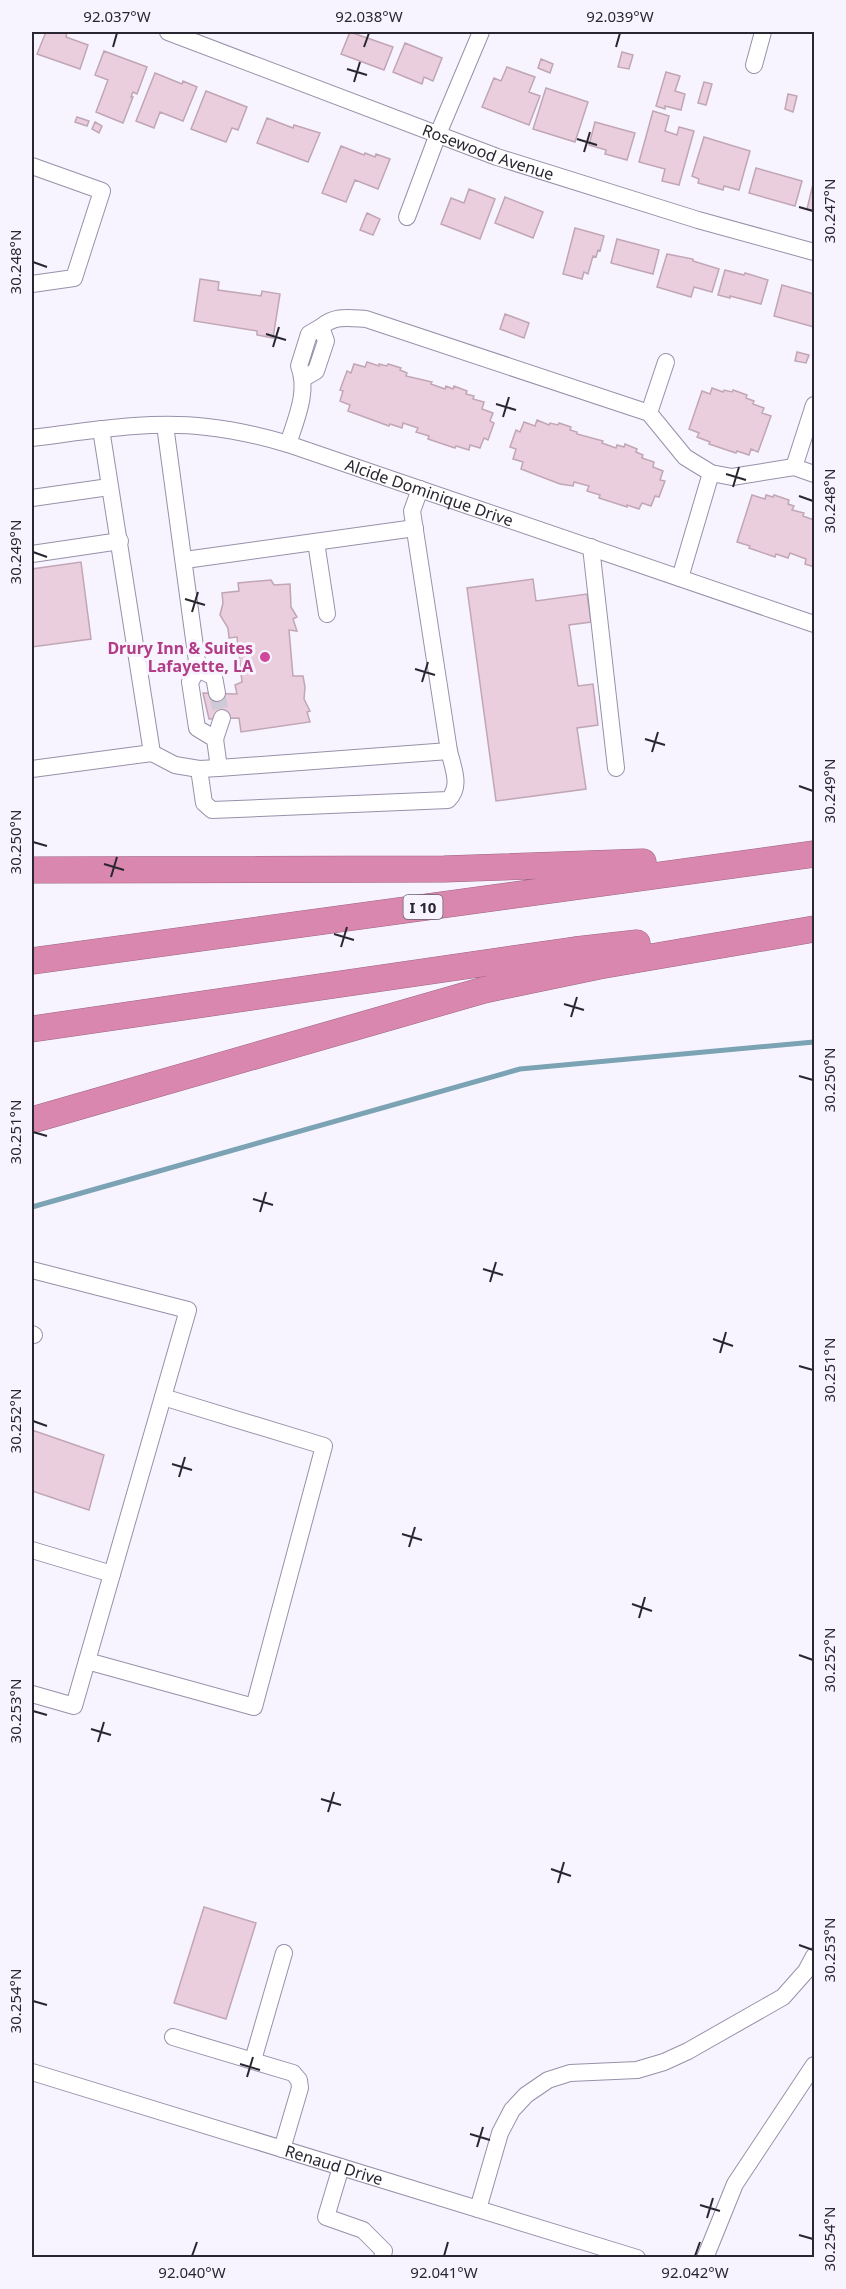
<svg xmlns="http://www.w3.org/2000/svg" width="846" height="2289" font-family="'Noto Sans',sans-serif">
  <rect width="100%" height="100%" fill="#f7f4ff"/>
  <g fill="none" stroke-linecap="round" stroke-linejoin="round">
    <path stroke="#7ba3b4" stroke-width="5" d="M32,1207L520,1069L814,1042"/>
  </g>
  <path fill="#eacedd" stroke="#c1a6b5" stroke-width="1.5" d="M46,32L52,33L53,32H67L66,37L88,45L80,69L37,54Z
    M350,32L393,47L384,70L341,54Z
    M405,43L442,58L433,81L424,77L422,84L393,72Z
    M104,51L147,67L137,94L133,92L131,97H133L123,123L96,112L108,80L95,75Z
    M622,52L633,55L629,69L618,67Z
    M541,59L553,64L550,73L538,68Z
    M507,67L535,77L529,92L540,96L529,125L482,107L494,78L501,81Z
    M666,72L680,76L675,91L685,94L681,110L665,106V109L656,106Z
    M155,73L182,84L183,81L197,87L183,121L160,112L154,128L136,121Z
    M704,82L712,84L706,105L698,103Z
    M546,88L588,102L575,142L533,129Z
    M206,91L247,107L238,130L232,128L226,142L191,129Z
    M788,94L797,96L793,112L785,109Z
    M653,111L669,116L665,131L677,135L679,127L694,131L679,185L662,181L665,169L639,162Z
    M77,117L89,121L87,126L75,122Z
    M267,118L293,128L294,125L320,133L308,162L257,143Z
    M95,122L102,126L99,133L92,129Z
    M595,122L635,133L627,160L605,154L606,150L589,145Z
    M704,137L750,151L739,190L724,186L723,190L698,183L699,179L692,176Z
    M341,146L364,155L365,153L375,157L376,154L390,159L378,189L355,180L346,202L322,193Z
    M756,168L802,181L795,206L749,193Z
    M814,180V211L807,209Z
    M469,189L495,199L480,239L441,224L451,198L464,203Z
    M505,197L543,212L533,238L495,223Z
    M367,213L380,219L373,235L360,230Z
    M575,228L604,236L600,251L598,250L596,257L593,256L588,274L584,272L582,279L563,274Z
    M617,239L659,250L653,274L611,263Z
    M667,254L693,259V261L719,269L712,292L694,287L691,297L657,287Z
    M725,270L744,275L745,273L768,280L761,304L730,296V298L718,295Z
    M200,279L219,282L218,290L261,296L262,291L280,294L273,338L257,335V331L194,321Z
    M782,285L814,294V327L774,316Z
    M505,314L529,323L524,338L500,329Z
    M797,352L809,355L806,363L795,361Z
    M367,362L379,366V364L387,366L388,364L401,368L400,370L407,373L406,376L432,382L431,384L445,389L446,386L453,389L454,386L467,391L466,394L474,396L473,399L484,402L482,409L493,413L490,421L494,423L488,440L484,438L480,448L470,445L469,450L456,446L455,448L428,439L429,436L416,432L418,428L403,423L402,428L390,424L389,426L348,411L350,405L340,401L343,391L340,390L347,371L351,373L354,364L365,367Z
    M712,388L723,392L724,390L732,392L733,390L747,395L746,398L754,401L753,404L764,408L762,413L771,416L758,452L751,449L749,455L737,451L736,453L709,444L710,442L697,437L699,433L689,429L702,391L710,394Z
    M537,420L549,425L550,423L558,425L559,423L571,427L570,430L577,432V434L603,441L602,443L616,448L617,445L624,447L625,444L637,449L636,452L643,455L642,458L654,462L653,467L663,471L660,480L665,481L659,497L655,496L651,506L642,503L639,509L627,505V507L599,498L600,495L587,491L589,486L574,482L573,486L560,484L521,469L523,462L513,459L516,449L510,447L516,430L520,432L524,422L535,426Z
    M752,495L765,499L766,495L773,497L774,495L789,500L788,504L794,506L792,510L804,513L803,516L814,520V567L805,564L806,559L790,553L788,558L776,554L775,557L749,548L750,546L737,542Z
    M81,562L91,639L32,647V569Z
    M533,579L536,601L587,594L591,622L569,625L578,686L593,684L598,725L577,728L586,789L496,801L467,588Z
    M271,580L274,585L290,584L291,607L297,617L293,619L297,631L289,630L293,676H303L305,687L304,699L310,711L307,712L310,722L241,732L239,718L209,719L203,693L237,694L235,685L242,682L237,637L229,638L228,628L220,615L223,603L222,593L239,591L238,583Z
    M32,1430L104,1455L89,1510L32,1491Z
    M204,1907L256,1923L226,2019L174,2003Z"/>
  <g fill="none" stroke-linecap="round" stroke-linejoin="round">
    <path stroke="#cecbd6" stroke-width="16" stroke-dasharray="16 8" stroke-linecap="butt" d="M217,693L222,718"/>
    <defs>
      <g id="minor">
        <path id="s1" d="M168,32L497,157L698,220L814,252"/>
        <path d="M754,65L763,32"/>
        <path d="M32,166L102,191L74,278L32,284"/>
        <path d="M407,217L438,134L481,32"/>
        <path d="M321,327C335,315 349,318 366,319L649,413L685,457L711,473L732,477L794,467L814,474"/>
        <path d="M649,413L666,362"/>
        <path d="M101,429L152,753"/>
        <path id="s2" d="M32,438C89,431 149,420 207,427C234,430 261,436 288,444L814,624"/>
        <path d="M288,444C296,419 309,391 299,366L309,334L321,327L326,341L316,371L304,378"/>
        <path d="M794,467L814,405"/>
        <path d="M32,498L109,487"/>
        <path d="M316,542L327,614"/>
        <path d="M591,547L616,768"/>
        <path d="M32,554L120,541"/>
        <path d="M185,560L415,528"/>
        <path d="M680,578L711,473"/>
        <path d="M198,669L214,677L217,693"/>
        <path d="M215,739L222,718"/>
        <path d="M219,768L449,751L412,511L420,489"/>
        <path d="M32,769L152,753L175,765L199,769L219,768L215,739L197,728L190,682L198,669L165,425"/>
        <path d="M199,769L204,803L212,810L448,800C462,787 453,768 449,751"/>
        <path d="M32,1270L188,1310L74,1706L32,1694"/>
        <path d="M32,1334L34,1335"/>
        <path d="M32,1550L112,1574"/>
        <path d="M87,1661L254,1707L324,1446L163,1397"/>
        <path d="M173,2037L293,2073L299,2080L300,2088L282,2149"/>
        <path d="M253,2060L284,1953"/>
        <path id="s3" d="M32,2072L637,2258"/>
        <path d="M341,2167L326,2217L363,2230L384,2251L382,2258"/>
        <path d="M478,2209L500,2133L512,2110L526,2095L548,2080L570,2073L637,2070L664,2062L688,2051L783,1997L806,1971L814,1956"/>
        <path d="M705,2258L735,2184L814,2065"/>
      </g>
      <path id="highway" d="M32,870L444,869L643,862
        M32,961L814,854
        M32,1029L575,950L637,943
        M32,1120L484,990L599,966L814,929"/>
    </defs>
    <use href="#minor" stroke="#9890a9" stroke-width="18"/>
    <use href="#highway" stroke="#9c6583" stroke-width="27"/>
    <use href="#minor" stroke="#fff" stroke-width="16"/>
    <use href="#highway" stroke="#da87af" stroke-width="26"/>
  </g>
  <path fill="none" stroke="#2a2631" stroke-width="2" d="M113,47L117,33M364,47L369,33M616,47L620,33M347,69L367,75M354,82L360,62M577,139L597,145M584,152L590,132M799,207L813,211M33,262L47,267M266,334L286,340M273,347L279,327M496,404L516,410M503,417L509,397M726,474L746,480M733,487L739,467M799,496L813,501M33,552L47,557M185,599L205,605M192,612L198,592M415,669L435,675M422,682L428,662M645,739L665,745M652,752L658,732M799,786L813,791M33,842L47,846M104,864L124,870M111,877L117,857M334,934L354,940M341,947L347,927M564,1004L584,1010M571,1017L577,997M799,1076L813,1080M33,1132L47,1136M253,1199L273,1205M260,1212L266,1192M483,1269L503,1275M490,1282L496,1262M713,1339L733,1346M720,1353L726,1332M799,1366L813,1370M33,1421L47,1426M172,1464L192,1470M179,1477L185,1457M402,1534L422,1540M409,1547L415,1527M632,1604L652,1611M639,1618L645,1597M799,1655L813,1660M33,1711L47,1715M91,1729L111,1735M98,1742L104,1722M321,1799L341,1805M328,1812L334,1792M551,1869L571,1876M558,1883L564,1862M799,1945L813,1950M33,2001L47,2005M240,2064L260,2070M247,2077L253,2057M470,2134L490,2140M477,2147L483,2127M700,2205L720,2211M707,2218L713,2198M799,2235L813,2239M192,2256L197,2242M444,2256L448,2242M695,2256L700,2242"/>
  <circle fill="#d1479c" stroke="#f7f4ff" stroke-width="2" cx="265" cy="657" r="6"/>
  <g text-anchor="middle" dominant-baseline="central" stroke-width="6" stroke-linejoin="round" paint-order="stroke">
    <rect fill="#f7f4ff" stroke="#68646f" stroke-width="1.5" x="403.5" y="895" width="39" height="24" rx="4.5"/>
    <g font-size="15" font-weight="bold" fill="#2a2631">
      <text x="423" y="907">I 10</text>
    </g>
    <g font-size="16" fill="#2a2631" stroke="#f7f4ff">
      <text stroke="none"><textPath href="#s1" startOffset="342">Rosewood Avenue</textPath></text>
      <text stroke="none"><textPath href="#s2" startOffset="408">Alcide Dominique Drive</textPath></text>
      <text stroke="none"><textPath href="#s3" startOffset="316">Renaud Drive</textPath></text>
    </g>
    <g font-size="16" font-weight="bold" fill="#b23c85" stroke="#f7f4ff" text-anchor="end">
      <text x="253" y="648">Drury Inn &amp; Suites<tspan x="253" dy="18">Lafayette, LA</tspan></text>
    </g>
  </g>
  <rect width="846" height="2289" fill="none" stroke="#f7f4ff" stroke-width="66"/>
  <rect x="33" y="33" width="780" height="2223" fill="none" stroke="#2a2631" stroke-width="2"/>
  <g font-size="15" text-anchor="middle" fill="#2a2631">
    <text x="117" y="22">92.037°W</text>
    <text x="369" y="22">92.038°W</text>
    <text x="620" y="22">92.039°W</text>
    <text transform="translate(830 211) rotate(-90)" y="5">30.247°N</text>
    <text transform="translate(16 262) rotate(-90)" y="5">30.248°N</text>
    <text transform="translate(830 501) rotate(-90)" y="5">30.248°N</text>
    <text transform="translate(16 552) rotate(-90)" y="5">30.249°N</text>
    <text transform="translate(830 791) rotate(-90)" y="5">30.249°N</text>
    <text transform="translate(16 842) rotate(-90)" y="5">30.250°N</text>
    <text transform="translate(830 1080) rotate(-90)" y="5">30.250°N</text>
    <text transform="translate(16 1132) rotate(-90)" y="5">30.251°N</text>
    <text transform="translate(830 1370) rotate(-90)" y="5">30.251°N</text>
    <text transform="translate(16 1421) rotate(-90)" y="5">30.252°N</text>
    <text transform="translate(830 1660) rotate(-90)" y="5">30.252°N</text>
    <text transform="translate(16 1711) rotate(-90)" y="5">30.253°N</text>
    <text transform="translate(830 1950) rotate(-90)" y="5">30.253°N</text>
    <text transform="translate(16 2001) rotate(-90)" y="5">30.254°N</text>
    <text transform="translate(830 2239) rotate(-90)" y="5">30.254°N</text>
    <text x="192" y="2278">92.040°W</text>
    <text x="444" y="2278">92.041°W</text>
    <text x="695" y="2278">92.042°W</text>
  </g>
</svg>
